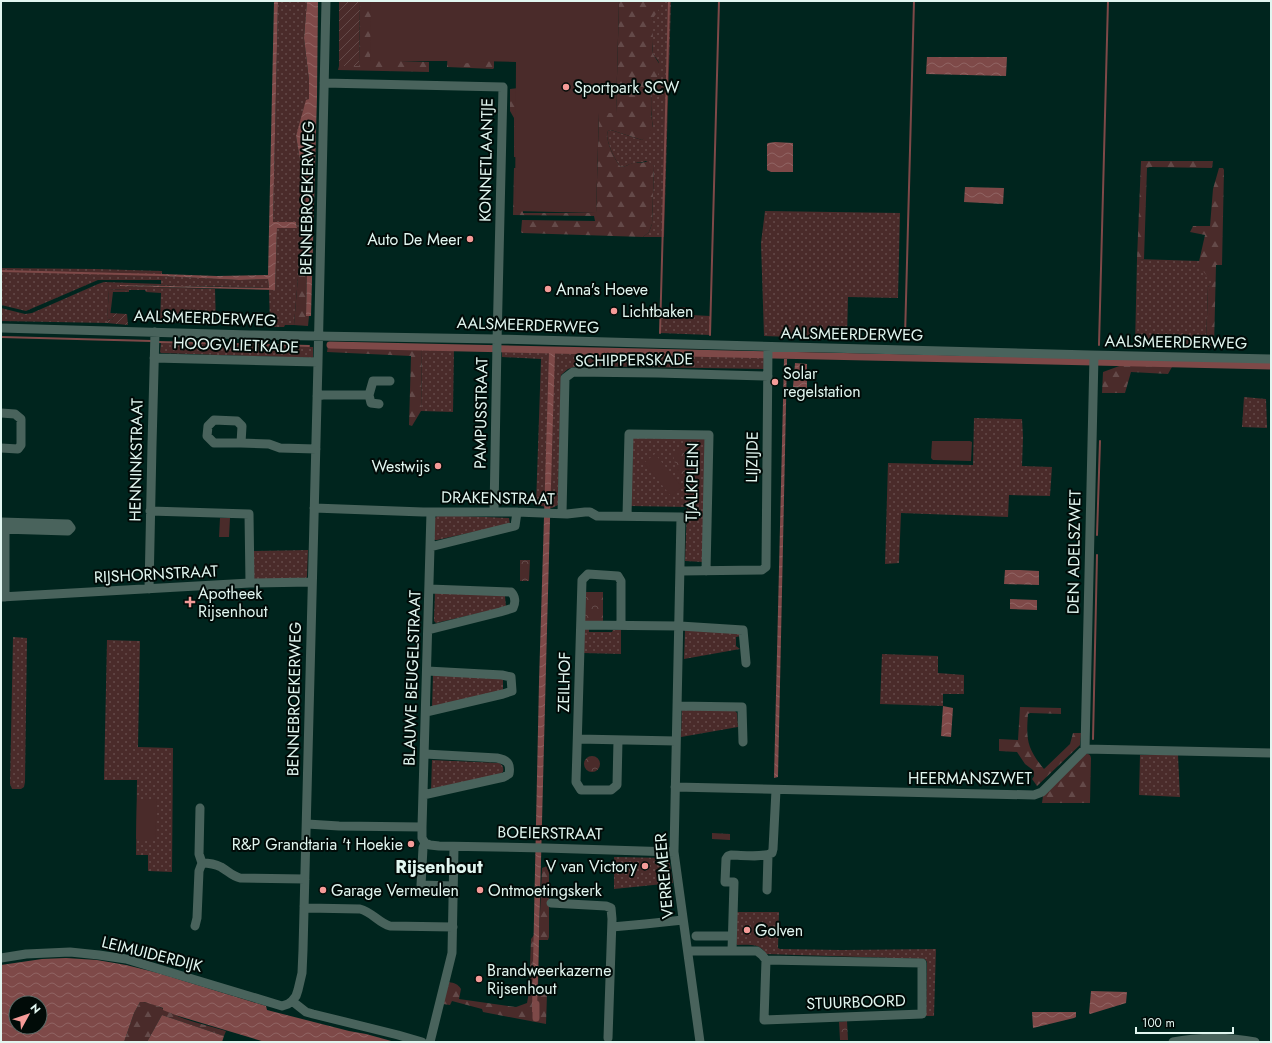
<svg xmlns="http://www.w3.org/2000/svg" width="1272" height="1043" font-family="Jost,sans-serif">
  <defs>
    <pattern id="grass-dots" width="8" height="8" patternUnits="userSpaceOnUse"><rect width="8" height="8" fill="#4a2b2a"/><path d="M2 2h.1M6 6h.1" fill="none" stroke="#644a49" stroke-width="1.8" stroke-linecap="round"/></pattern>
    <pattern id="forest-firs" width="22" height="20" patternUnits="userSpaceOnUse"><rect width="22" height="20" fill="#4a2b2a"/><path d="M5 1l3.5 6h-7zM16 11l3.5 6h-7z" fill="#644a49"/></pattern>
    <pattern id="park-crowns" width="20" height="18" patternUnits="userSpaceOnUse"><rect width="20" height="18" fill="#4a2b2a"/><path d="M2 6a3 3 0 1 1 6 0M12 15a3 3 0 1 1 6 0" fill="none" stroke="#644a49"/></pattern>
    <pattern id="garden-furrows" width="10" height="10" patternUnits="userSpaceOnUse"><rect width="10" height="10" fill="#4a2b2a"/><path d="M-1 1l2-2M0 10L10 0M9 11l2-2" fill="none" stroke="#644a49"/></pattern>
    <pattern id="water-waves" width="16" height="10" patternUnits="userSpaceOnUse"><rect width="16" height="10" fill="#7e4948"/><path d="M0 5q4-4 8 0t8 0" fill="none" stroke="#906463"/></pattern>
  </defs>
  <rect width="100%" height="100%" fill="#00251e"/>
  <path fill="url(#grass-dots)" d="M278,1H307L304,38L309,80V99L296,136L306,196L305,224L302,225L306,229L307,264L299,265L294,325H285L284,327H270L269,290L275,289L277,228H297L296,222H273Z
    M661,1H671L664,237H643L649,232L652,224L654,166L646,161C641,163 639,162 635,163C630,163 626,167 621,167C615,161 604,138 608,131L611,130L642,140L653,127C651,115 650,100 653,88C655,79 659,73 659,64C659,60 655,58 653,54C652,51 652,24 652,20C654,13 661,9 661,1Z
    M765,211L900,213L898,298L848,297L847,339L764,336L761,243Z
    M1137,259L1200,261L1213,281L1208,287L1206,344L1135,346Z
    M1,268L97,269L162,271V276L239,280L268,279L269,288L239,287L120,285L121,286L215,289L216,324L160,322L161,293L146,292L145,290H129V289L109,290L107,323L1,321V308L25,314L32,313L98,284L104,282L161,284V280H98L26,311L1,305Z
    M690,307L691,315L710,316V335L660,333L662,308Z
    M161,343L313,347V358L161,353L160,352Z
    M422,347L454,348L453,412L421,411Z
    M502,348L765,354V369L577,366L568,369L561,375L558,505L552,508L536,505L541,359L502,357Z
    M1244,397L1266,399L1267,428L1242,427Z
    M974,418L1022,419L1023,437L1022,466L1052,467L1050,496L1009,495L1008,517L901,513L899,563L885,564L888,463L973,465Z
    M633,435H705L703,562L685,561L687,507L631,506Z
    M438,515L509,518L510,524L437,540H433L435,518Z
    M308,550L307,577L306,578L255,580L254,578V551Z
    M435,592L505,596L506,607L436,623L434,621V618Z
    M589,627V632H612L613,630H621V654L583,653L584,629Z
    M685,630L739,632L741,636L736,637V646L740,649L684,659Z
    M13,637L27,638L25,782L24,787L21,789H12L10,784Z
    M107,640L140,641L138,747L173,748L172,872L148,871V855H136L137,780H104Z
    M882,654L938,656V673L964,675V694H943V706L880,704Z
    M433,674L503,679V690L432,707Z
    M682,706L734,710L737,713L738,727L681,737Z
    M1140,755H1178L1180,797L1139,795Z
    M432,760L499,763C503,765 504,768 503,772L500,774L431,791Z
    M614,857L669,858L673,883L614,889Z
    M736,912H779L778,948L780,949L842,950L936,949L934,1016H926L927,962L925,959L766,954C760,943 748,945 737,945L735,943Z"/>
  <path fill="url(#forest-firs)" d="M360,1H372L371,60L429,62V72L338,70L339,66H359Z
    M619,1H661V6L652,20L653,38L652,47L653,54L660,65V70L652,89L651,113L653,128L649,135L642,140L611,130L608,131C604,138 615,161 621,167C626,167 628,164 633,163C635,163 637,163 639,163C647,163 646,159 654,166L652,224L649,232L643,237L522,233L521,232L522,220L595,221L594,216L513,215L514,168H525L523,213H596L599,113H616Z
    M448,47L494,60V68L493,69L447,67Z
    M527,87L525,158L514,157V118L510,111V89Z
    M1141,161H1213L1212,168L1150,167L1147,168L1144,259H1137Z
    M1219,168H1223L1224,170L1222,265H1216L1214,347L1206,344L1208,287L1212,281L1198,266L1205,235L1190,232L1193,226H1210L1213,189Z
    M299,264H307L306,316H309L308,326L294,325Z
    M129,289V292H113L110,317H114L112,320L107,319L109,290Z
    M328,345L422,347L421,411L412,426L409,425L411,356L327,352Z
    M1122,365L1172,367L1168,374L1131,372L1125,393H1102L1103,372Z
    M1020,707L1061,708V714L1030,713L1028,714C1026,740 1027,748 1044,769L1070,744L1073,733H1081L1080,745L1037,786L1032,779L1034,776L1033,770L1025,764L1017,752L999,751V739L1018,740Z
    M1084,752L1090,755L1091,758L1090,803H1042L1043,796Z
    M547,866L549,867V937L548,940H539L538,992L547,994L546,1024L483,1012L482,1009L452,1001L450,1005L443,1004L449,982C454,983 458,984 461,989L459,999L516,1007L527,1003L529,992L531,939L534,935H539L542,868Z
    M140,1002C153,1001 164,1010 175,1015C190,1022 210,1026 226,1031L224,1036L162,1015L147,1042H124L134,1013Z"/>
  <path fill="url(#park-crowns)" d="M683,449C690,451 692,455 692,462L696,464L697,483L675,474C676,472 676,470 676,467C675,461 672,459 675,452Z
    M520,560H530L529,581H520Z
    M585,592H603V622H584Z
    M584 764a8 8 0 1 1 16 0a8 8 0 1 1-16 0Z
    M712,833L730,834V840L712,839Z
    M847,1021L848,1040H840L839,1022Z"/>
  <path fill="url(#garden-furrows)" d="M339,1H360L359,66H339Z
    M110,313L127,314L128,325L107,323V319L112,320L114,317H110Z"/>
  <path fill="#4a2b2a" d="M371,1H619L616,113H599L596,213L515,211L516,62L480,61V63H471V61H469L468,63L458,64V61H370Z
    M813,387L836,388V399L813,398Z
    M932,441H970L972,442L971,461L933,460L931,458Z
    M655,454L682,487L671,496L644,463Z
    M220,518H230L229,537H219Z
    M137,799L157,800L155,839H136Z
    M754,919H762L760,940H753Z
    M501,985H521L520,995L501,994Z"/>
  <path fill="url(#water-waves)" fill-rule="evenodd" d="M274,1H278L273,222H296L297,228H277L275,290L120,286V285L269,288L268,279L239,280L161,276L162,274L217,276L268,275Z
    M307,1H318L317,97L311,316H306L307,264L306,230L302,229L301,225L305,224L306,196L296,136L306,100L309,99V80L304,38Z
    M927,57H1007L1006,76L926,74Z
    M775,142L793,143V172H771L767,170V144L768,143Z
    M965,187L1004,188L1003,204L964,202Z
    M549,352H555C548,572 543,792 537,1012H532L539,682Z
    M784,359H787L778,777L774,778Z
    M795,363L807,364V388L793,387Z
    M1005,570H1020L1039,571V585L1004,584Z
    M1010,599L1037,600V610L1010,609Z
    M943,706L953,708L951,737L941,736Z
    M66,958L97,960L126,965L158,973L266,1006L267,1010L349,1031L366,1034L395,1042H265L175,1015L163,1010V1008L145,1002H140L134,1013L124,1042H1V965L42,959ZM16,1003H40V1027H16Z
    M1091,991L1127,992L1126,1003L1090,1014L1089,1013Z
    M1032,1012H1076V1017L1074,1018L1033,1028Z
    M162,1015L224,1036L222,1042H147Z"/>
  <g fill="none" stroke-linecap="round" stroke-linejoin="round">
    <path stroke="#7e4948" stroke-width="2" d="M1,271L162,275
      M660,333L669,1
      M710,335L719,1
      M1,337L152,341
      M905,337L914,1
      M158,342L309,346
      M1099,345L1108,1
      M1097,535L1100,441
      M1093,739L1097,555"/>
    <path stroke="#7e4948" stroke-width="7" d="M330,345L1271,366
      M536,1018V1004"/>
    <path stroke="#49635c" stroke-width="9" d="M324,83L503,87L497,343L494,512
      M1,328L250,335L497,339L1090,355L1271,359
      M154,358L318,362
      M369,395L371,403L379,404
      M317,396L323,395H369L373,381H390
      M1,413L15,414L21,419V445L18,449L1,448
      M214,420L237,421L242,426L241,443H214L207,436L208,426Z
      M241,443L269,444L280,448L316,449
      M314,508L423,512H517L567,514L585,512H590L597,516L681,517L674,852L700,1042
      M150,511L249,514L250,583
      M562,514L565,378L573,372L658,373L768,376
      M627,516L629,434L709,435L706,571
      M1,522L68,524L71,528L68,531L1,529
      M430,547L515,526L517,512
      M681,571L762,570L766,567L768,347
      M149,589L152,445L155,332
      M1,597L250,583L312,582
      M5,597V524
      M581,625L680,626L743,630L746,663
      M428,630L500,612L513,608C516,602 515,596 511,592L429,589
      M677,706L742,707L743,742
      M426,712L503,694L512,691L511,677L502,675L427,671
      M578,739L676,741
      M618,740L617,785L611,790H581L576,782L582,580L588,574L618,576L621,581V625
      M1085,749L1094,356
      M675,787L1034,795L1042,792L1085,749L1271,753
      M423,795L504,777L509,774C511,763 507,760 497,758L425,754
      M307,824L339,826L422,827
      M425,843L422,838V827L431,512
      M425,843L430,845L439,846L545,848L674,852
      M425,843L423,848L421,885L453,886
      M202,863C208,863 215,864 221,867C228,871 232,876 240,878L305,879
      M767,890L768,855
      M551,903L606,906L611,908L612,919L608,1038
      M304,906L307,908L360,909C372,912 379,923 390,926L453,927
      M195,926L197,918L199,871L202,863L199,854L200,808
      M612,927L645,924L683,920
      M696,936H732
      M688,951H757L762,955L766,960L922,963V1014L764,1020L766,960
      M732,951L734,882H725L726,859L728,856L731,855C742,855 762,858 772,853L773,849L776,790
      M1,958L26,954L70,952L99,955L126,959L282,1006L288,1004L292,1001L296,996L298,990L302,973L303,950L318,362L326,1
      M292,1001L306,1012L313,1014L398,1035L422,1042
      M430,1042L452,953L454,847
      M1173,1042C1197,1037 1231,1037 1255,1042"/>
  </g>
  <g fill="#f59b98" stroke="#010b08" stroke-width="1.5">
    <circle cx="566" cy="87" r="4"/>
    <circle cx="470" cy="239" r="4"/>
    <circle cx="548" cy="289" r="4"/>
    <circle cx="614" cy="311" r="4"/>
    <circle cx="775" cy="382" r="4"/>
    <circle cx="438" cy="466" r="4"/>
    <path d="M188 596h4v4h4v4h-4v4h-4v-4h-4v-4h4z"/>
    <circle cx="411" cy="844" r="4"/>
    <circle cx="645" cy="866" r="4"/>
    <circle cx="323" cy="890" r="4"/>
    <circle cx="480" cy="890" r="4"/>
    <circle cx="747" cy="930" r="4"/>
    <circle cx="479" cy="979" r="4"/>
  </g>
  <g text-anchor="middle" dominant-baseline="central" stroke-width="4" stroke-linejoin="round" paint-order="stroke">
    <g font-size="16" fill="#e1f6f0" stroke="#010b08" text-anchor="start">
      <text x="574" y="87">Sportpark SCW</text>
      <text x="462" y="239" text-anchor="end">Auto De Meer</text>
      <text x="556" y="289">Anna's Hoeve</text>
      <text x="622" y="311">Lichtbaken</text>
      <text x="783" y="373">Solar<tspan x="783" dy="18">regelstation</tspan></text>
      <text x="430" y="466" text-anchor="end">Westwijs</text>
      <text x="198" y="593">Apotheek<tspan x="198" dy="18">Rijsenhout</tspan></text>
      <text x="403" y="844" text-anchor="end">R&amp;P Grandtaria 't Hoekie</text>
      <text x="637" y="866" text-anchor="end">V van Victory</text>
      <text x="331" y="890">Garage Vermeulen</text>
      <text x="488" y="890">Ontmoetingskerk</text>
      <text x="755" y="930">Golven</text>
      <text x="487" y="970">Brandweerkazerne<tspan x="487" dy="18">Rijsenhout</tspan></text>
    </g>
    <g font-size="16" fill="#e1f6f0" stroke="#010b08">
      <text transform="translate(486 160) rotate(-89)">KONNETLAANTJE</text>
      <text transform="translate(307 198) rotate(-89)">BENNEBROEKERWEG</text>
      <text transform="translate(205 318) rotate(2)">AALSMEERDERWEG</text>
      <text transform="translate(528 325) rotate(2)">AALSMEERDERWEG</text>
      <text transform="translate(852 334) rotate(1)">AALSMEERDERWEG</text>
      <text transform="translate(1176 342) rotate(1)">AALSMEERDERWEG</text>
      <text transform="translate(236 345) rotate(2)">HOOGVLIETKADE</text>
      <text transform="translate(634 360) rotate(-1)">SCHIPPERSKADE</text>
      <text transform="translate(481 413) rotate(-89)">PAMPUSSTRAAT</text>
      <text transform="translate(752 457) rotate(-89)">LIJZIJDE</text>
      <text transform="translate(136 460) rotate(-89)">HENNINKSTRAAT</text>
      <text transform="translate(692 482) rotate(-89)">TJALKPLEIN</text>
      <text transform="translate(498 498) rotate(1)">DRAKENSTRAAT</text>
      <text transform="translate(1074 552) rotate(-89)">DEN ADELSZWET</text>
      <text transform="translate(156 574) rotate(-3)">RIJSHORNSTRAAT</text>
      <text transform="translate(412 678) rotate(-88)">BLAUWE BEUGELSTRAAT</text>
      <text transform="translate(564 682) rotate(-89)">ZEILHOF</text>
      <text transform="translate(294 699) rotate(-89)">BENNEBROEKERWEG</text>
      <text x="970" y="778">HEERMANSZWET</text>
      <text transform="translate(550 833) rotate(1)">BOEIERSTRAAT</text>
      <text transform="translate(664 876) rotate(-95)">VERREMEER</text>
      <text transform="translate(152 954) rotate(14)">LEIMUIDERDIJK</text>
      <text transform="translate(856 1002) rotate(-2)">STUURBOORD</text>
    </g>
    <g font-size="18" font-weight="bold" fill="#e1f6f0" stroke="#010b08">
      <text x="439" y="867">Rijsenhout</text>
    </g>
  </g>
  <rect width="1272" height="1043" fill="none" stroke="#e1f6f0" stroke-width="4"/>
  <g transform="translate(28 1015) rotate(50)"><circle r="19" fill="#010b08" stroke="#5b6965"/>
  <path d="M0-3L7 15L0 10L-7 15Z" fill="#f59b98"/>
  <text y="-6" font-size="11" font-weight="bold" text-anchor="middle" fill="#e1f6f0">N</text>
  </g>
  <path d="M1136 1027v6h97v-6" fill="none" stroke="#e1f6f0" stroke-width="2"/>
  <text x="1142" y="1027" font-size="12" fill="#e1f6f0" stroke="#010b08" stroke-width="3" paint-order="stroke">100 m</text>
</svg>
